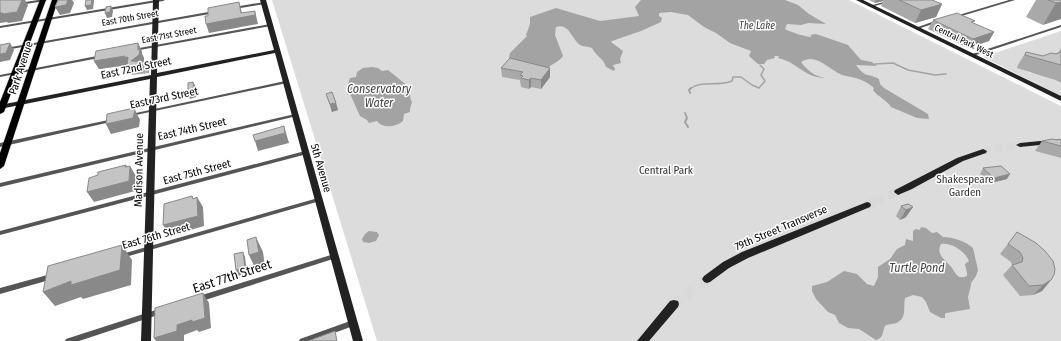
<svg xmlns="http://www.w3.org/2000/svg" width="1061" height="341" font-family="'Fira Sans Condensed',sans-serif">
  <rect width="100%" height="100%" fill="#fff"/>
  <path fill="#dcdcdc" d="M272,0H849L1061,106V341H377Z
    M1061,31V62L1024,70L1031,73L1036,72L1061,83V96L983,57Z"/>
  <path fill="#a3a3a3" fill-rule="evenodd" d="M641,0H785L798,5L809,14L826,24L808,23L801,25L787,24L785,29C790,32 806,37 812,37L810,35L816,34L848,45L861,60L872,62L877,66L856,65C865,78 868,73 879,79L880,84L884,88L928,114L929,119L917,118L891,107C887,100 878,97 873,90L874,88C865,80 857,78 846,76C831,73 817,51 801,62C807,70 814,76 825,78C803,77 799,63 778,58L779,56H774L775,58L767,60L764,64H758L749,56L751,51L730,43L716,33L704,27L688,15L671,12L659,13V16L662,18L661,22L641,31L612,41L611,42L623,51L620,59L621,63L613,65L615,69L614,71L606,67C604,59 596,56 592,48C588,46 583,47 580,45C571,38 569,23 556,27L555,35L563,56C557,64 550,64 546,70L509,58L510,53L527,36L526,35L530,24V17L556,8L600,21L639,16L635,7Z
    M372,67L378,68L382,71L388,70L409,87C411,92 409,97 412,102L410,109V112L404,114L403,121C396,127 383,129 377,121L369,123L367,120L360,116L347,87L350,78L356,77L357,72L363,68Z
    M921,227L926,228L932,233L937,232L943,237C953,237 965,241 973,248L978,270L976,276L971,283V285L968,297L970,309L946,313L945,314V318H941L930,312L926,302L922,297L913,295L905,298C903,307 907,317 898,322C894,325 889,323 885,326C882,332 884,338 876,340L859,329L848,328L839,323L835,315L828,312L816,299L812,291V286L827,282L844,271L857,274L867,284L874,286L878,277V267L890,259L897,249L905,245L906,239L913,241V231L916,229L920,230ZM941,244C951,242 965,251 969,261L965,264L967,273V276C958,280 956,274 952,268C947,261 935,255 941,244Z
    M369,231L377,232L379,235L376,241L369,243L363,242L362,239L365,234Z"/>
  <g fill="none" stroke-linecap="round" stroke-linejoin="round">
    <path stroke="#a3a3a3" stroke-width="1.5" d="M875,64L893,63L908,70L935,75L946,74
      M690,89C701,80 717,87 732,81L733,77H741L752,85L759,88L765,81L761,75L764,69L760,65"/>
    <path stroke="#a3a3a3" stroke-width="2" d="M690,93L689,90L691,88
      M685,113L687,118L685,122L688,127"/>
    <path stroke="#d9d9d9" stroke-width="8" stroke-dasharray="8 4" stroke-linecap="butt" d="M983,151L1020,145
      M877,201L898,192"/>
    <path stroke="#d9d9d9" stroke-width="10" stroke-dasharray="10 5" stroke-linecap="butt" d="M867,205L879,200
      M674,304L707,279"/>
    <defs>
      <path id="primary" d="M40,0H46L4,112L0,114V102Z
        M52,0H58L4,166L0,169V153Z"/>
    </defs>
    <use href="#primary" stroke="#dbdbdb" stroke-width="1"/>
    <path fill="#555" fill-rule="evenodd" d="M38,0H47L45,1L19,5L17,4L19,3Z
      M156,0H165L163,1L0,28V26Z
      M891,0H897L871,7L869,6Z
      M1009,0H1015L955,18L952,17Z
      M264,2L266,3L265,4L234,9L232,8L234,7Z
      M214,11L216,12L215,13L0,51V49Z
      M935,21L938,22L918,29L915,28Z
      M270,24L272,25L271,26L134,51L132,50L134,49Z
      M1061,25V27L973,56H971L969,55Z
      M102,55H104V57L0,77V75Z
      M285,81L287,82V83L131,116L129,115L131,114Z
      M295,114H297V116L0,187V183Z
      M113,119H115V121L0,147V143Z
      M305,151L307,152L308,153L307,154L0,235V231Z
      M318,198L320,199L321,200L320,201L122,258H120L119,256L120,254H122Z
      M334,254H336L337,256L336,258L199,302L197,301L196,299L197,297L199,296Z
      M51,274L53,275L54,277L53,279L0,294V288Z
      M162,308L164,309L166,311L164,313L79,341H65L66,339L69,338Z
      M353,320L356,321L357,323L356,325L312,341H299L300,339Z"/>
    <path fill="#222" fill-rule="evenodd" d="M153,0H159L157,73L274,50L260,0H266L363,341H353L275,53L157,77L151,341H141L150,79L0,109V105L151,75Z
      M856,0H863L1061,96V101Z
      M1040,141L1061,143V147L1040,145L1020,147L1016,145L1020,143Z
      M983,149L987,151L986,153L963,161L912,189L898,195L894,192L895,190L957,158Z
      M867,202L870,203L871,205L870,207L748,258L729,268L710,282L707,283L704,282L702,279L704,276L723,262L742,252Z
      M674,300L678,301L679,304L678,307L649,341H637L670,301Z"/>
    <use href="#primary" fill="#000" fill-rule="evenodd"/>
  </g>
  <path fill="#a9a9a9" d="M869,0H932L942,4L936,17L915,23L881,6L883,1L875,3Z
    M1036,0H1061L1043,25L1026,17Z
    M933,20L973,23L994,32L989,41L968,48L928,29Z
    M138,43L142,52V54L144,58V62L149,71V73L132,75L127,66V65L99,69L94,61Z
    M1061,48V83L1055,80L1017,68L1018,65L1026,52L1043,56L1058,53Z
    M501,68L550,77L541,89L531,87L529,89L521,87L520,80L502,77Z
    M326,94L336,103L338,110L332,112Z
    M1058,139L1061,140V158L1035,151L1042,141L1057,140Z
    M983,168L1007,179L991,183L980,174Z
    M908,204L906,217L900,220L896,216L901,206Z
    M1017,232L1051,280L1042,291L1033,295L1020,296L1003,275L1012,265L1011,262L1000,254Z"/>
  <path fill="#898989" d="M22,0H25L28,5L22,21L8,23L7,22L0,23V13H3Z
    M68,0H72L74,3L70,13L60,15L55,7Z
    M92,0H94V1L93,9L87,10L85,6Z
    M876,0H883V1L875,3Z
    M239,2L243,17L255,11L258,24L209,33L206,24L241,13Z
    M1061,2V19L1043,25L1056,3Z
    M942,4L936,17L915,23L921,10Z
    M111,6L113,11L112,17L107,18L105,13Z
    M994,32L989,41L968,48L973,39Z
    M10,43L14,50L10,60L0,62V54Z
    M138,43L142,52V54L144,58V64L131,61L138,50Z
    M125,56L128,57V65L99,69L94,61Z
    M145,62L149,71V73L145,65Z
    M550,68V77L541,89V80Z
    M531,78V87L529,89V80Z
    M193,82L196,87V97L190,99L188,94Z
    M336,103L338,110L332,112L330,104Z
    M135,110L140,120L139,127L111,134L106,124Z
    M284,126L289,143L258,151L255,141Z
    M126,165L129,172L130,166L136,176L135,191L94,202L87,192L125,167Z
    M1010,174L1007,179L991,183L994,178Z
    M197,197L203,207L204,226L170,236L163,225Z
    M913,207L906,217L900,220L906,210Z
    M256,237L263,252L265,267L256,270L249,255Z
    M122,245L132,260L131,285L83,299L81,297L55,306L43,292Z
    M243,252L245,257L247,273L238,276L236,270Z
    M1051,280L1042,291L1033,295L1043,285Z
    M203,293L209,303L211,328L199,332L197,330L184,335V341H156L154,338L177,325Z"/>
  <path fill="#c4c4c4" stroke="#898989" d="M0,0H22L17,12L3,14V13H0Z
    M58,0H68L66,5L55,7Z
    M86,0H92L91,5L85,6Z
    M899,0H932L942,4L921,10Z
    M1048,0H1061V2L1056,3Z
    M239,2L241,13L255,11V15L206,24L205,16H208V8Z
    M111,6L110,12L105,13L106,7Z
    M957,13L975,21L971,22L994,32L973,39L933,20Z
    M10,43L6,53L0,54V45Z
    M138,43V50H140L139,55L131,61L145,62V65L127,66L128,57L124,58L125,56L94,61L96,51Z
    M1026,52L1043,56L1051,53L1056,54L1061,52V65L1025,55Z
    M510,58L550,68L541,80L531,78L529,80L521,78L523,76L520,75L523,72L501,68Z
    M193,82L194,92L188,94V83Z
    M332,92L336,103L330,104L326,94Z
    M134,108L135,110L133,118L106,124L107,114Z
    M284,126L285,133L255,141L253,135Z
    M1052,139L1058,140V139L1061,140V146L1042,141Z
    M126,165L125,167L130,166L129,181L87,192L89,178L98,175V172Z
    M1001,166L1010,174L994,178L983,168Z
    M192,196L193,199L197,197L198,216L163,225L164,204Z
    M908,204L913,207L906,210L901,206Z
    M1017,232L1036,243L1045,251L1053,261L1055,269L1054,275L1051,280L1043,285L1029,286L1012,265L1022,262L1023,258L1020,252L1008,244Z
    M256,237L259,252L249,255L247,240Z
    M122,245L120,270L71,285V281L43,292L48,266Z
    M243,252L245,268L236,270L234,254Z
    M203,293L205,318L192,322V320L177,325V331L154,338L155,308Z
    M335,331L337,341H308Z"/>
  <g text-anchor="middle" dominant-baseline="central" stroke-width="3" stroke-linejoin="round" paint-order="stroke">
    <g font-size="9" fill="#000" stroke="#fff">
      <text transform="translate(130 18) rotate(-10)">East 70th Street</text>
      <text transform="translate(169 35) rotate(-11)">East 71st Street</text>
      <text transform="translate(964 41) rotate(26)">Central Park West</text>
    </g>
    <g font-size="10" font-style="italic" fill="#444" stroke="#fff">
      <text x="757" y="26">The Lake</text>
    </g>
    <g font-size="11" fill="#000" stroke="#fff">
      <text transform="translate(21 68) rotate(-72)">Park Avenue</text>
      <text transform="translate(136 68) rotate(-12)">East 72nd Street</text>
      <text transform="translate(164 98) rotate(-12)">East 73rd Street</text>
      <text transform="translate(192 129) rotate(-13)">East 74th Street</text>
      <text transform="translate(321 168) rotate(74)">5th Avenue</text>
      <text transform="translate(139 170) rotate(-89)">Madison Avenue</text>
      <text transform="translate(197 172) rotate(-15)">East 75th Street</text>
      <text transform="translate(781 228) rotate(-23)">79th Street Transverse</text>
      <text transform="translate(156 236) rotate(-16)">East 76th Street</text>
    </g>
    <g font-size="11" fill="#333" stroke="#fff">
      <text x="666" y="170">Central Park</text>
      <text x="965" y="179">Shakespeare<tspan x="965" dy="13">Garden</tspan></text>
    </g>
    <g font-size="12" font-style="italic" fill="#444" stroke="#fff">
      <text x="379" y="89">Conservatory<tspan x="379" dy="14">Water</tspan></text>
      <text x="917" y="268">Turtle Pond</text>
    </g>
    <g font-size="13" fill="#000" stroke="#fff">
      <text transform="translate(232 276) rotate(-18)">East 77th Street</text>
    </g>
  </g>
</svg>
